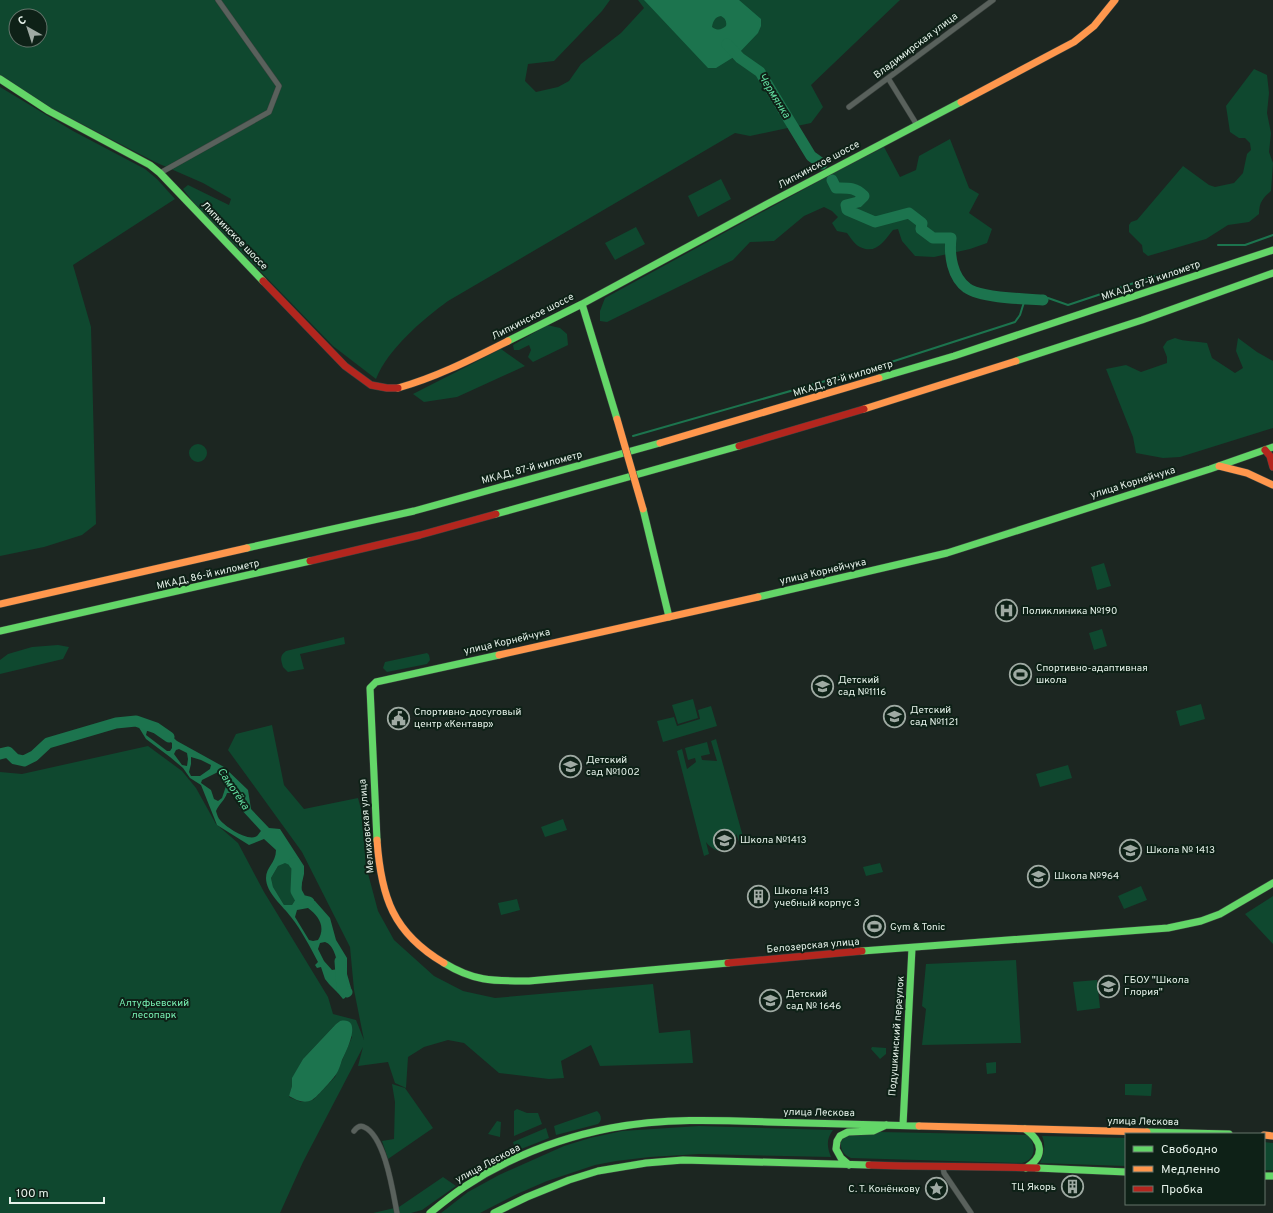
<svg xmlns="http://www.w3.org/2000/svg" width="1273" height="1213" font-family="Overpass,sans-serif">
  <rect width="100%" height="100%" fill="#1c2621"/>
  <path fill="#0f482f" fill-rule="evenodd" d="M0,0H610L602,11L554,61L528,64L525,81L536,92L558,87L569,81L581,64L621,33L644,8L638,0H649L732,55L730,0H900L811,85L823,107L811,123L750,136L735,133L448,301C422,320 388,349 376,379L333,346L193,202L183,189L188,185L229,205L231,199L203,183L155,162L51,108L0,75ZM16,16H40V40H16Z
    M719,12L728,19L725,32L709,29L712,17Z
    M1254,69L1267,75L1269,93L1267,113L1271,133L1269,152L1273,163L1271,191C1263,198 1259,202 1259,214L1249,222L1228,225L1206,239L1148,256L1143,252L1142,245L1129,232V225L1131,222L1137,220L1183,166L1209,185L1215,187L1234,183L1243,173L1247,154L1251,150L1250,143L1245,138H1239L1230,132L1226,106Z
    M0,87L73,131L145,169L157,179L175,199L73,265L91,327L96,524L82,535L44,547L0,556Z
    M950,139L969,188L979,194L969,213L992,229L987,243L970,249L934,257L915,256L902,241L898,229L893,230C884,241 876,255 860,247C855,245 850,237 847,233L837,231L832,223L838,217L832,211L824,207L804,216L774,241L750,242L733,260L607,322L600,321V311L605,298L830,175L884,147L900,177L916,170L919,156Z
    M721,179L731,199L698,217L688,196Z
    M636,227L645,244L615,260L605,243Z
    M547,325L560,328L567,334L568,345L533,362L528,357L531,350L529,345L519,350H514L513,345Z
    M1175,338C1185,342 1196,341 1207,343L1212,358L1235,373L1243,368L1236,351L1238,338L1257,352L1273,361V428L1180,457L1163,458L1136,453L1133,437L1106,369L1126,365L1141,372L1167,363V357L1163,347L1167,341Z
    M501,349L525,366L457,397L424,402L413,394Z
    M189 453a9 9 0 1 1 18 0a9 9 0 1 1-18 0Z
    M1104,563L1111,586L1097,590L1091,567Z
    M1102,629L1107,646L1094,650L1089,633Z
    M344,637L345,644L300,654L304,669L288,672L283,667C281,660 279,656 286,651Z
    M58,645L69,647L63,659L0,674V660L8,654L32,647Z
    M427,653L429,655L430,660L427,664L387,672L383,668L385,662Z
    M693,699L698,718L678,724L672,705Z
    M1201,704L1205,719L1180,726L1176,711Z
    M711,706L717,726L663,742L657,721L674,717L677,726L700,719L698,710Z
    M272,725L284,785L304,809L358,798L361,809L366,866L378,911L394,940L434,976L463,991L495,998L653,984L659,1033L690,1030L693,1063L600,1066L591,1045L561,1061L564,1078L549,1079L499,1073L464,1043L448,1040L424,1047L408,1057L406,1088L395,1083L388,1062L358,1066L363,1047L303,1162L280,1213H0V772L22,774L148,746L182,771L196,788L216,824L238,843L264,892L328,997L333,1014L356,1020L364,1040L354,990L350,947L302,852L228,750L236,734ZM340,1021L352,1037L335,1077L313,1100L301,1102L289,1097L292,1086L293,1078L303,1059L336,1024Z
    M716,739L745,844L740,845L736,833C737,853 717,857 706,842L709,854L704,856L677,751L682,749L687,769L696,762L695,758L688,760L685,748L707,742L710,754L701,756L702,760L717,761L711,741Z
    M1068,765L1072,778L1040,787L1036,774Z
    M563,819L567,830L545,837L541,827Z
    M285,862L294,867C299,880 301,893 292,905H284L273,887L271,878L278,866Z
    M880,863L883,872L866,876L863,867Z
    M1141,886L1147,900L1124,909L1118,896Z
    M1273,896V944L1245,914Z
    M517,899L520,910L501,915L498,903Z
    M1016,960L1021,1043L922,1045L926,1009L922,1006L926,964Z
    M1097,980L1100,1008L1077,1011L1073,982Z
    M872,1047L886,1048V1054L880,1059L871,1049Z
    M996,1062V1073L987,1074L986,1063Z
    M392,1084L405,1088L433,1128L388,1159L382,1141L394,1139L395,1102Z
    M1125,1084H1152L1151,1096L1125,1095Z
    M517,1109L527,1113H538L542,1124L514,1136V1111Z
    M597,1111C602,1115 602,1121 598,1124L556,1135L554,1126Z
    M497,1121L501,1122L500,1137L488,1134Z
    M699,1126L833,1130C826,1139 827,1147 831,1157L699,1154L650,1157L616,1161L595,1165L547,1181L517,1194L480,1213H441L468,1192L499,1175L564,1146L590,1138L622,1131Z
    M546,1128L549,1138L516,1151L513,1142Z
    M879,1132L1027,1135C1037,1143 1036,1160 1022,1163L851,1158C843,1155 840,1149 841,1141L846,1135Z
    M1042,1136L1126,1138V1166L1040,1163C1044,1154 1046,1145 1042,1136Z
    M1264,1142L1273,1143V1170H1264Z
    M443,1177L456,1186L422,1210L411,1213H373L399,1207Z"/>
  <path fill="#1c744e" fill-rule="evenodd" d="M644,0H739L761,19V26L758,33L737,55L716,68H708ZM721,16C725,18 727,21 726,26C721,30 718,31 712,27C713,21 715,17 721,16Z
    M140,722L166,731L177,741L224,767L248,790L251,809L269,828L280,829L304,866V874L301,887L303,897L308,900L315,901L330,918L336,940L347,958V974L351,988L347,992L345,998L343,999L338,993L329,984L325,979L321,967L317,968L315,965L318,962C310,947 302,931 291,917C283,906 266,893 266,878C266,867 276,863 276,850L264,839L249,845L217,825L201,785L190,778L183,768L170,757L146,739L138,726ZM153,730L160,733L172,743V748L170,751H167L146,735L147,731ZM179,749L187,753L188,759L187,766L182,765L174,754L176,750ZM191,757L201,760L211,765L210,769L200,776H191L189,772L191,764ZM218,772L223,775L227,783L222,798L218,801L214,799L211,790L201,783L202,780ZM227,793H231L235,795L239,807L261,831C260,832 258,835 257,836C248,842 226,827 220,820C218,818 217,814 216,811C219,804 225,800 227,793ZM285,863L294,867C299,880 301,893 292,905H284L273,887L271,878L278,866ZM308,908C319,916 326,927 318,940L313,941L309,940L295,917L297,910ZM325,942C334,945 337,959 338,969L332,970L324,961L318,949L320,943Z
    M340,1021C364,1016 346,1052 342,1060C340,1066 338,1073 334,1077C331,1081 316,1098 312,1100C304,1104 296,1100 289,1096L292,1086V1078L303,1059L336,1024Z"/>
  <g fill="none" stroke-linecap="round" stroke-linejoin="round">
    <path stroke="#1c744e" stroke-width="2" d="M1218,245H1245L1273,235
      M1043,300L1048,298L1068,305L1176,269
      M633,436L885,364L1015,322L1020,315L1025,299"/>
    <path stroke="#1c744e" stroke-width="11" d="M727,44L740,58L760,72L811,156L822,164
      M832,180L836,188C848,188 855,187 864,196L858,202L846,205L847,210L875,222L909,213L922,223L921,229L933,238H951C949,255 952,277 967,288C980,298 1026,299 1043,300
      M0,754L8,752L15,759L24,761L34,756L48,743L116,723L136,721L156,728L169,737
      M294,863L297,867L296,891L301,900L309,902
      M340,961L342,989L347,992"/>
    <defs>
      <path id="street" d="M888,78L917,125
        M849,107L993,0
        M160,173L269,112L279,86L218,0
        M354,1131C357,1127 360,1125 364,1127C385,1136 393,1192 397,1213
        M943,1167L944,1173L971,1213"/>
      <path id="fast" d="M0,79L49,111L150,165L160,173L263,281
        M582,304L617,419
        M508,341L582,304L767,204L961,102
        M1016,361L1142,320L1273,273
        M879,378L954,356L1273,250
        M643,509L669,617
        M496,514L739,446
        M247,548L414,511L660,443
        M758,597L947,553L1210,469L1273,447
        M0,631L310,561
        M377,840L370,688L376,682L499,655
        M862,951L1168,928L1201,921L1220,914L1273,883
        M444,963C475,982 494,981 529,981L728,963
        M903,1125L912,948
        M1025,1129C1042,1141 1046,1156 1026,1168
        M1147,1132L1229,1134
        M849,1165L841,1158L836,1149L837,1141L840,1136L848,1132L873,1131L886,1125
        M1037,1168L1126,1172
        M1264,1176H1273
        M430,1213C441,1204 452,1195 464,1187C508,1158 559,1138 611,1128C663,1118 716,1120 768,1122C818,1123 869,1125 919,1126
        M494,1213L527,1197L569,1180L598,1171L646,1163L683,1160L869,1165"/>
      <path id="slow" d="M961,102L1074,42L1094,26L1115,0
        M398,388C437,377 472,359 508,341
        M864,409L1016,361
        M660,443L879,378
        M1219,466L1247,473L1273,485
        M0,604L247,548
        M499,655L758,597
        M377,840C381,897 393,933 444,963
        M919,1126L1147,1132
        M1264,1135L1273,1136"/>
      <path id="jam" d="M263,281L345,366L371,385L387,388H398
        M739,446L864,409
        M1265,450L1270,456L1273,467
        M310,561L420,535L496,514
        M728,963L862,951
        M869,1165C925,1167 981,1166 1037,1168"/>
    </defs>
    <use href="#street" stroke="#3b433f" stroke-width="6"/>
    <use href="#fast" stroke="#3b433f" stroke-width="8"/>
    <use href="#slow" stroke="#3b433f" stroke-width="8"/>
    <use href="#jam" stroke="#3b433f" stroke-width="8"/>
    <use href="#street" stroke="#59615c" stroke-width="5"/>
    <use href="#fast" stroke="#63d668" stroke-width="7"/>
    <use href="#slow" stroke="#ff974d" stroke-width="7"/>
    <use href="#jam" stroke="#b3261e" stroke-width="7"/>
    <defs>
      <path id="slow-bridge" d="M617,419L643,509"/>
    </defs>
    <use href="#slow-bridge" stroke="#3b433f" stroke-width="8" stroke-linecap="butt"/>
    <use href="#slow-bridge" stroke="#ff974d" stroke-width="7"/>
  </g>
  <defs>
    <symbol id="hospital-ring" viewBox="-11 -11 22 22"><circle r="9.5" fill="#0e2117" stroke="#9faaa3" stroke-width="1.5"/><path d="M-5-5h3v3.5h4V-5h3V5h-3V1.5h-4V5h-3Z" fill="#9faaa3"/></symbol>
    <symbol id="stadium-ring" viewBox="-11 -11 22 22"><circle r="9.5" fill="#0e2117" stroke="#9faaa3" stroke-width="1.5"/><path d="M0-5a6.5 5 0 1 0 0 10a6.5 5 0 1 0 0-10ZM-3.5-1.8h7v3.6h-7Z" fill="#9faaa3"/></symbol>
    <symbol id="school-ring" viewBox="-11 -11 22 22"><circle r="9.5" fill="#0e2117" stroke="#9faaa3" stroke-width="1.5"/><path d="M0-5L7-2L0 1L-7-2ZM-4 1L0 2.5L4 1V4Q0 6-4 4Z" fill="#9faaa3"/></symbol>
    <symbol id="civic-ring" viewBox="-11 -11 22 22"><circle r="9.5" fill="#0e2117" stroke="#9faaa3" stroke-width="1.5"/><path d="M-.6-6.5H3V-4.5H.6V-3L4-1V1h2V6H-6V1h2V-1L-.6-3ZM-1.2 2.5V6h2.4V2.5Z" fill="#9faaa3"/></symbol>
    <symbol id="building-ring" viewBox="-11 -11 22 22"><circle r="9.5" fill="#0e2117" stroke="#9faaa3" stroke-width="1.5"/><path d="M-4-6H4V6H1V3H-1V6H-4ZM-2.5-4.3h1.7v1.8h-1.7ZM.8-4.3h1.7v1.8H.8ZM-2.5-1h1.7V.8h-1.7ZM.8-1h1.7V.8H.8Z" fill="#9faaa3"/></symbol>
    <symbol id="sight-ring" viewBox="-11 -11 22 22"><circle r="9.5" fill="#0e2117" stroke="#9faaa3" stroke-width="1.5"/><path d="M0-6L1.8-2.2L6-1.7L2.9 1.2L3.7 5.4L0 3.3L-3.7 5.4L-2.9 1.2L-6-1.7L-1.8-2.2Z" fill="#9faaa3"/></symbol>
  </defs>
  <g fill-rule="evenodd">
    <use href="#hospital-ring" x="994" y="598" width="25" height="25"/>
    <use href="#stadium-ring" x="1008" y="662" width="25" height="25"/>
    <use href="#school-ring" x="810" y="674" width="25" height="25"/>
    <use href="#school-ring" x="882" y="704" width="25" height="25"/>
    <use href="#civic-ring" x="386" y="706" width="25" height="25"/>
    <use href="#school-ring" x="558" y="754" width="25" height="25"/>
    <use href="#school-ring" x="712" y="828" width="25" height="25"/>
    <use href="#school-ring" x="1118" y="838" width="25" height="25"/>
    <use href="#school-ring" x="1026" y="864" width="25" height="25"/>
    <use href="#building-ring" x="746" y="884" width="25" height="25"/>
    <use href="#stadium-ring" x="862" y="914" width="25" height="25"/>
    <use href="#school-ring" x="1096" y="974" width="25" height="25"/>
    <use href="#school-ring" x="758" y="988" width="25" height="25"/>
    <use href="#building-ring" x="1060" y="1174" width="25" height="25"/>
    <use href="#sight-ring" x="924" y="1176" width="25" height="25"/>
  </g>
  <g text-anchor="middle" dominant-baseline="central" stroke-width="4" stroke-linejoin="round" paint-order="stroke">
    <g font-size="10" fill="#e5f1e9" stroke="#0e2117">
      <text transform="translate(916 46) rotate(-37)">Владимирская улица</text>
      <text transform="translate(819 165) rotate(-28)">Липкинское шоссе</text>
      <text transform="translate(234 236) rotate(46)">Липкинское шоссе</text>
      <text transform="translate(1151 281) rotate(-19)">МКАД, 87-й километр</text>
      <text transform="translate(533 317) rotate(-27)">Липкинское шоссе</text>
      <text transform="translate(843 379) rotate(-17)">МКАД, 87-й километр</text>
      <text transform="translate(532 468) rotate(-15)">МКАД, 87-й километр</text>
      <text transform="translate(1133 483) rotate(-17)">улица Корнейчука</text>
      <text transform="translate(823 572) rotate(-13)">улица Корнейчука</text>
      <text transform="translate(208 575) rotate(-13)">МКАД, 86-й километр</text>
      <text transform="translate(507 642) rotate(-13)">улица Корнейчука</text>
      <text transform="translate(367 826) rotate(-95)">Мелиховская улица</text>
      <text transform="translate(813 946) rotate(-5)">Белозерская улица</text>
      <text transform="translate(897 1036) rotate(-86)">Подушкинский переулок</text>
      <text transform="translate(819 1113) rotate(1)">улица Лескова</text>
      <text transform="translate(1143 1122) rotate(1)">улица Лескова</text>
      <text transform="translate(488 1164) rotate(-28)">улица Лескова</text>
    </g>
    <g font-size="10" fill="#e5f1e9" stroke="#0e2117" text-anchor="start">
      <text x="1022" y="611">Поликлиника №190</text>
      <text x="1036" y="668">Спортивно-адаптивная<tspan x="1036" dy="12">школа</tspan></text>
      <text x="838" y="680">Детский<tspan x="838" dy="12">сад №1116</tspan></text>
      <text x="910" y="710">Детский<tspan x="910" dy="12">сад №1121</tspan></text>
      <text x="414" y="712">Спортивно-досуговый<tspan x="414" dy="12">центр «Кентавр»</tspan></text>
      <text x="586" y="760">Детский<tspan x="586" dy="12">сад №1002</tspan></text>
      <text x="740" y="840">Школа №1413</text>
      <text x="1146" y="850">Школа № 1413</text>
      <text x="1054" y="876">Школа №964</text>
      <text x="774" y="891">Школа 1413<tspan x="774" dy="12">учебный корпус 3</tspan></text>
      <text x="890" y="927">Gym &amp; Tonic</text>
      <text x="1124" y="980">ГБОУ "Школа<tspan x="1124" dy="12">Глория"</tspan></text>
      <text x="786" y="994">Детский<tspan x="786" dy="12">сад № 1646</tspan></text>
      <text x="1056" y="1187" text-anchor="end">ТЦ Якорь</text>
      <text x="920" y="1189" text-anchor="end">С. Т. Конёнкову</text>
    </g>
    <g font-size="10" fill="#79f0b3" stroke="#0e2117">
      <text x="154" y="1003">Алтуфьевский<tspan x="154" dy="12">лесопарк</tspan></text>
    </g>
    <g font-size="11" font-style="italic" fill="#61da9e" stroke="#0e2117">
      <text transform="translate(774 96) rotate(58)">Чермянка</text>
      <text transform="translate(233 789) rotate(56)">Самотёка</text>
    </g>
  </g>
  <rect x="1125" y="1133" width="140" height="72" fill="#0e2117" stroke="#64746b"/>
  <rect x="1133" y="1146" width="20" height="6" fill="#63d668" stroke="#64746b"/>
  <text x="1161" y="1153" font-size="12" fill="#e5f1e9">Свободно</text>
  <rect x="1133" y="1166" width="20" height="6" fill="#ff974d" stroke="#64746b"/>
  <text x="1161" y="1173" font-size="12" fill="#e5f1e9">Медленно</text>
  <rect x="1133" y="1186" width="20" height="6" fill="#b3261e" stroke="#64746b"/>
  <text x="1161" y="1193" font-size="12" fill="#e5f1e9">Пробка</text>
  <g transform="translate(28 28) rotate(321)"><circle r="19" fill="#0e2117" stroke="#64746b"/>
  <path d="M0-3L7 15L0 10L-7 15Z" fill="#9faaa3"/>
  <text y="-6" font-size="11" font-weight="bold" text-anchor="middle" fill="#e5f1e9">С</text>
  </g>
  <path d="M10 1197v6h94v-6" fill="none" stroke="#e5f1e9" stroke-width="2"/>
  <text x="16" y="1197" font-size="12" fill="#e5f1e9" stroke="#0e2117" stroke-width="3" paint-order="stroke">100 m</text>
</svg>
